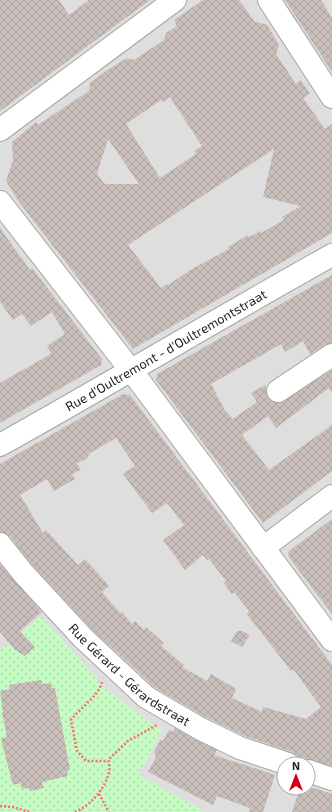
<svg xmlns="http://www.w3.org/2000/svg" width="332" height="812" font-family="'Exo 2',sans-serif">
  <defs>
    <pattern id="park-dots" width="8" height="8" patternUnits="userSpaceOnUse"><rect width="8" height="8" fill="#c6fcc4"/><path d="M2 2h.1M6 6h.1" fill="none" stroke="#aad8a8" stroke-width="1.8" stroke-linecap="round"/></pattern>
    <pattern id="building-cross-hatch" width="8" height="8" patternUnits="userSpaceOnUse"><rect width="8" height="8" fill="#cabeba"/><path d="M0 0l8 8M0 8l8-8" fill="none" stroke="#ada3a0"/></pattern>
  </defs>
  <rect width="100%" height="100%" fill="#f1ede7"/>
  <path fill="#dfdede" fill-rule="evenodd" d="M0,0H332V812H0ZM284,764H308V788H284Z"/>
  <path fill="url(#park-dots)" d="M41,616L105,688L162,731L138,775L206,812H0V650Z"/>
  <path fill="url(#building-cross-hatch)" fill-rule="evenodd" d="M0,0H59L69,15L89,0H150L0,111Z
    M203,0H239L254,21L267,25L279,45L276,54L296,84L301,80L310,94L303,98L325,129L332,124V233L133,349L19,202L6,181L13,160L12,142L36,122L38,125L89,91L90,83L106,71L127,58L134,60L164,40L166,33L177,26L174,20ZM170,97L202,146L194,151L196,154L160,178L126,124L161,100L163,102ZM108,139L139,184H105L97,174ZM274,149L263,197L301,206L282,217L284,220L261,233L260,231L249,237L248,235L228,247L229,249L192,269L168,285L167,284L161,288L128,245Z
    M285,0H321L332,18V72Z
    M0,228L30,270L32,268L102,359L101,365L0,423V383L51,354L47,346L65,334L52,312L31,326L22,314L13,320L0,302Z
    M332,275V343L325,345L310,354L303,341L285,352L281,344L211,384L224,409L233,419L257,402L251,393L265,385L268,398L273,402L279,403L332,370V393L329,388L276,428L268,416L242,435L269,470L332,425V471L263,523L156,380L157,374Z
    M123,394L130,395L332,665V766L297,756L292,752L245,736L205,717L154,687L92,629L32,565L10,536L0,532V464ZM116,438L135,466L123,474L152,513L167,503L184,525L163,540L185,570L203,555L207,560L209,559L226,581L224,583L232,594L234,592L249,611L247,614L291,671L293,669L321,707L306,719L263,707L262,712L232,698L236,689L211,674L207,681L182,667L184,665L161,646L164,643L146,627L144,630L135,621L132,624L122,612L120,613L102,592L109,586L85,559L78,565L46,530L43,533L20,495L47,479L54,491L75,479L72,474L81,470L77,463L86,459L90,453Z
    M332,519V614L288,556L289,551Z
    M0,564L42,612L20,631L35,647L25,656L15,650L0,632Z
    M237,631H242L250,635L242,647L231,641Z
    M41,680L42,684L51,683L52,688H55L70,770L67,771L68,776L42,782L44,788L30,791L29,788L22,789L20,783L13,785L1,739L7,737L2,712H3L0,691L10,689L9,685Z
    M175,728L217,750L214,755L275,775L263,812H249L250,808L217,796L213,805L148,772L156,757L154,752L161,739L163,741L169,730L173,732Z
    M300,788H314L332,794V812H292Z"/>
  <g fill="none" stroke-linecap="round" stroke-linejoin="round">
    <defs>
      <g id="minor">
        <path d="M269,0L332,97"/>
        <path d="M0,130L175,0"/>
        <path d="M0,202L140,382L332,640"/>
        <path d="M278,391L332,355"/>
        <path id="s1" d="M0,445C111,383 221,317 332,255"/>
        <path id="s2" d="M0,544L23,573L83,638L146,697L199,728L240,748L288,764"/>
        <path d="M263,548L332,496"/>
        <path d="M308,771L332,779"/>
      </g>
    </defs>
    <use href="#minor" stroke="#a5a5a5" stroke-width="24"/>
    <path stroke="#ff6a6d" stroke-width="2.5" stroke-dasharray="2 2" stroke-linecap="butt" d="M102,682C98,697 80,708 71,720L77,751L86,761H108
      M99,794L109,812
      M0,806L12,807L30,812
      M75,812C89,807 107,787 109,771C110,767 108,763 109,759L128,741L157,725"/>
    <use href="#minor" stroke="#fff" stroke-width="22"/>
  </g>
  <g text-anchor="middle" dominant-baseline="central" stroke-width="3" stroke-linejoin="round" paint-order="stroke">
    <g font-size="13" fill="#212121" stroke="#fff">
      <text stroke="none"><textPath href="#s1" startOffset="191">Rue d'Oultremont - d'Oultremontstraat</textPath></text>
      <text stroke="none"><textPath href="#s2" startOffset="185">Rue Gérard - Gérardstraat</textPath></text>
    </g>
  </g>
  <g transform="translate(296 776)"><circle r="19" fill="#ffffff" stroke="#a6a6a6"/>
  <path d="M0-3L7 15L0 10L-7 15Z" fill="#d1001a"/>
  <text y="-6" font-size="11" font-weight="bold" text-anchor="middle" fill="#212121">N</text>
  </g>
</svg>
